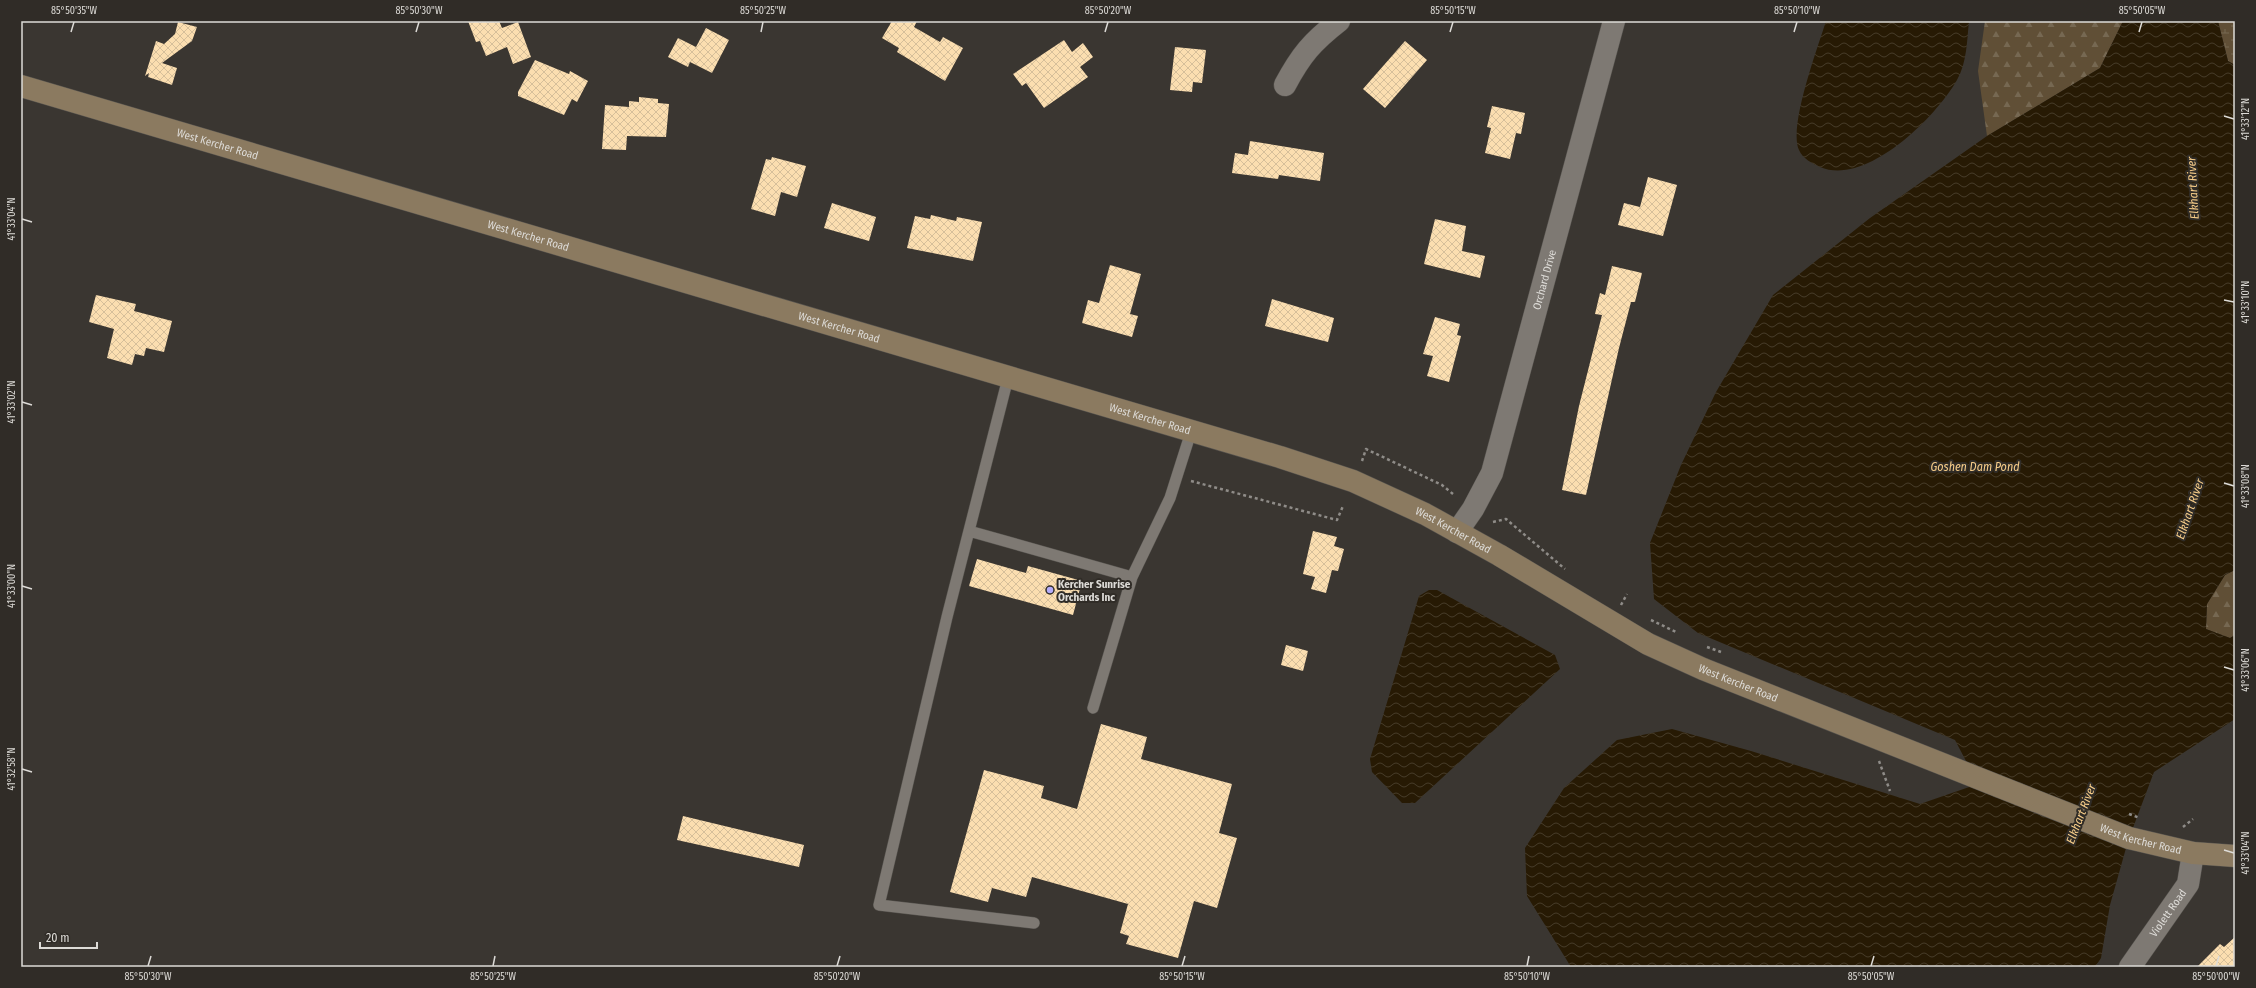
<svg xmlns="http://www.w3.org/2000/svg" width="2256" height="988" font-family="'Fira Sans Condensed',sans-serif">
  <defs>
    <pattern id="forest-firs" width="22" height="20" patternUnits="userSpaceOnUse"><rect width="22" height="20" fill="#604f36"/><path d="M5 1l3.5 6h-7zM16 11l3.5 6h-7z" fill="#766852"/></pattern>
    <pattern id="wetland-marsh" width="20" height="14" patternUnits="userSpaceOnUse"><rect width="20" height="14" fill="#604f36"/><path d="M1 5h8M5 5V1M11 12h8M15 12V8" fill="none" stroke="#766852"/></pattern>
    <pattern id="water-waves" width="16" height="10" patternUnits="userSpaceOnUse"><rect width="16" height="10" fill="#271a04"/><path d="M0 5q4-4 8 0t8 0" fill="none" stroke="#463b28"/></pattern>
    <pattern id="building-cross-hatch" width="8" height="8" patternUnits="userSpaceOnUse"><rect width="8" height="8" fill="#fbdeb0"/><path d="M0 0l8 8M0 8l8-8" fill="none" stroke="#d6bf9a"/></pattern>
  </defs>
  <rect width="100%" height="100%" fill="#3a3631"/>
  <path fill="url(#forest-firs)" d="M1985,21H2123L2100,68L1987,136L1978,71Z
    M2235,570V635L2230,638L2206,629L2207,604L2225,575Z"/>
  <path fill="url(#wetland-marsh)" d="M2218,21H2235V65L2228,61Z"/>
  <path fill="url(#water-waves)" d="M1826,21H1969C1967,40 1967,63 1957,80C1936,117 1866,187 1820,167C1812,163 1803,159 1799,150C1788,127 1818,47 1826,21Z
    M2123,21H2218L2228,61L2235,65V570L2225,575L2207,604L2206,629L2230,638L2235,635V719L2154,772L2128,841L2110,905L2101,958L2095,967H1571L1527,896L1525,848L1564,788L1617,740L1672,729L1751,751L1920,804L1978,784L1955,740L1698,633L1654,599L1650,543L1681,465L1716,392L1773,295L1870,218L1987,136L2100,68Z
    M1429,590H1437L1555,655L1560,669L1415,803H1402L1372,772L1370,759L1419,596Z"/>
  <path fill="url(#building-cross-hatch)" d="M468,21H499L502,28L518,22L531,57L513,64L507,47L486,56L480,41L476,42Z
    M892,21H917L914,27L940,42L943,37L963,48L945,81L897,52L899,48L882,38Z
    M178,22L197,27L192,41L162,63L177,68L172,85L148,77L149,73L145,76L156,41L164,44L175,34Z
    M706,28L729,40L712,73L690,62L688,67L668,57L678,38L696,47Z
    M1064,40L1072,52L1083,43L1093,57L1080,67L1088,77L1044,108L1026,83L1022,86L1013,74Z
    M1405,41L1427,60L1385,108L1363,89Z
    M1175,47L1206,50L1202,83L1193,82L1192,92L1170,90Z
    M535,60L569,74L570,71L588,81L577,102L572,99L564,115L518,96V92Z
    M639,97L658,99V103L669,104L666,137L627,136L626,150L602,149L605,105L629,107V101L639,102Z
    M1492,106L1525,113L1521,134L1516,133L1510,159L1485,153L1491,128L1487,127Z
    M1250,141L1324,153L1320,181L1279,175L1278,179L1232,173L1235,153L1248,155Z
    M772,157L806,166L797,197L781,192L775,216L751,209L766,159L771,160Z
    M1648,177L1677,185L1663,236L1618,225L1624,203L1640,207Z
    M832,203L876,217L869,241L824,228Z
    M931,215L956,221L957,217L982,222L973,261L907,248L915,216L930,219Z
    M1435,219L1466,226L1462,251L1485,256L1480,278L1424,264Z
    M1110,265L1141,274L1130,314L1138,316L1132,337L1082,323L1088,300L1099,303Z
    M1612,266L1642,273L1635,302H1631L1619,348L1586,495L1562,490L1579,406L1602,315L1595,314L1600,293L1605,295Z
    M96,295L136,304L134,311L172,321L164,352L146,348L144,356L135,354L132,365L107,358L114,329L89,322Z
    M1272,299L1334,318L1328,342L1265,326Z
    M1435,317L1460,324L1457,335L1461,336L1449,382L1427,376L1433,356L1423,354Z
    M1313,531L1337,537L1334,546L1344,549L1338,571L1332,570L1326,593L1311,589L1315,577L1303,574Z
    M977,559L1026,573L1028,566L1082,581L1073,615L969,586Z
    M1286,645L1308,651L1303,671L1281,665Z
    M1101,724L1147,737L1141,759L1232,784L1219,833L1237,838L1217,908L1194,901L1178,958L1126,944L1129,936L1120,933L1128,904L1032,877L1026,897L992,888L988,902L950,892L984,770L1044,786L1041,798L1077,809Z
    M683,816L804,845L799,867L677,840Z
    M2235,937V967H2197L2220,944L2224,947Z"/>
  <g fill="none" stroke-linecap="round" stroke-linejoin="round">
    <defs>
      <path id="service" d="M1008,378L947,617L879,905L1034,923
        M969,531L1132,577
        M1093,708L1132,577L1170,498L1191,432"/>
      <g id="minor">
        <path d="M1285,85C1301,55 1312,42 1339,21"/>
        <path id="s1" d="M1457,532L1473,509L1492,473L1614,21"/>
        <path id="s2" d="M2130,967L2188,884L2193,853"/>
      </g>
      <g id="secondary">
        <path id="s3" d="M21,86L1280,457L1353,481L1425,514L1499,555L1648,644L1703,669L2129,838L2193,853L2235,856"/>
      </g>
    </defs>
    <use href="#service" stroke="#56534e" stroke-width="12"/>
    <use href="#minor" stroke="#56534e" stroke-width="23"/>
    <use href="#secondary" stroke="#56534e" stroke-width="23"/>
    <path stroke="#8f8c88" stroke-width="2.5" stroke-dasharray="3 3" stroke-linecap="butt" d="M1362,461L1366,449L1442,485L1453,494
      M1191,481L1337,520L1343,506
      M1493,522L1506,519L1565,569
      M1621,605L1627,594
      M1651,620L1676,632
      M1707,647L1721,652
      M1879,761L1890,791
      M2129,814L2140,818
      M2183,827L2193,819"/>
    <use href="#service" stroke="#7e7973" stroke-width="11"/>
    <use href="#minor" stroke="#7e7973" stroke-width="22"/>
    <use href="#secondary" stroke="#8b7a60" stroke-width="22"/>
  </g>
  <path fill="none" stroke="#dddbd7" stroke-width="1.5" d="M71,32L74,22M416,32L419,22M761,32L763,22M1105,32L1108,22M1450,32L1453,22M1794,32L1797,22M2139,32L2142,22M2224,116L2234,119M22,219L32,222M2224,300L2234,302M22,402L32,405M2224,483L2234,486M22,586L32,589M2224,667L2234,670M22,769L32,772M2224,850L2234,853M148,966L151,956M493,966L495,956M837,966L840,956M1182,966L1185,956M1527,966L1529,956M1871,966L1874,956M2216,966L2219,956"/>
  <circle fill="#b4acf9" stroke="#302c27" stroke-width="1.5" cx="1050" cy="590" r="4"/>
  <g text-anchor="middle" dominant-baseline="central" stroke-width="4" stroke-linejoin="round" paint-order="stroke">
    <g font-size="11" fill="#dddbd7" stroke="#302c27">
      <text stroke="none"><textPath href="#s3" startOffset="205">West Kercher Road</textPath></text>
      <text stroke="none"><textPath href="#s3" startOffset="529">West Kercher Road</textPath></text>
      <text stroke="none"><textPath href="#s1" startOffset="269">Orchard Drive</textPath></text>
      <text stroke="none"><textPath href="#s3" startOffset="853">West Kercher Road</textPath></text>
      <text stroke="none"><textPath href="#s3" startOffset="1177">West Kercher Road</textPath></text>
      <text stroke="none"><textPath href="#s3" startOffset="1501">West Kercher Road</textPath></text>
      <text stroke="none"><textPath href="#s3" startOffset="1825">West Kercher Road</textPath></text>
      <text stroke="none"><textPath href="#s3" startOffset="2257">West Kercher Road</textPath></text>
      <text stroke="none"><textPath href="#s2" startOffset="66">Violett Road</textPath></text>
    </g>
    <g font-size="11" font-weight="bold" fill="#dddbd7" stroke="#302c27" text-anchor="start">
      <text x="1058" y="584">Kercher Sunrise<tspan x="1058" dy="13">Orchards Inc</tspan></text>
    </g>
    <g font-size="12" font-style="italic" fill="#f7cd89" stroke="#302c27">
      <text transform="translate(2193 188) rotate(-93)">Elkhart River</text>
      <text x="1975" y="467">Goshen Dam Pond</text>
      <text transform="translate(2190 509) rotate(-71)">Elkhart River</text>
      <text transform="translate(2081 814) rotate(-69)">Elkhart River</text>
    </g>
  </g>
  <rect width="2256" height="988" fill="none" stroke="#302c27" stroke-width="44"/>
  <path d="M40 942v6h57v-6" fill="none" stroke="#dddbd7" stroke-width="2"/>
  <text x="46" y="942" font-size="12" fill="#dddbd7" stroke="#302c27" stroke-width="3" paint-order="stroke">20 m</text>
  <rect x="22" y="22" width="2212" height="944" fill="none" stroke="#dddbd7" stroke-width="1.5"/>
  <g font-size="10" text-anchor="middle" fill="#dddbd7">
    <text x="74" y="14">85°50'35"W</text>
    <text x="419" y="14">85°50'30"W</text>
    <text x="763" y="14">85°50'25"W</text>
    <text x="1108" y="14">85°50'20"W</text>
    <text x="1453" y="14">85°50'15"W</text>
    <text x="1797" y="14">85°50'10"W</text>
    <text x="2142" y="14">85°50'05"W</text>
    <text transform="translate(2245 119) rotate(-90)" y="4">41°33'12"N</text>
    <text transform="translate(11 219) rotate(-90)" y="4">41°33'04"N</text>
    <text transform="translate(2245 302) rotate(-90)" y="4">41°33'10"N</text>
    <text transform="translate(11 402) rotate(-90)" y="4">41°33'02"N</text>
    <text transform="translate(2245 486) rotate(-90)" y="4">41°33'08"N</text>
    <text transform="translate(11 586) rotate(-90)" y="4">41°33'00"N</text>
    <text transform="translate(2245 670) rotate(-90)" y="4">41°33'06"N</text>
    <text transform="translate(11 769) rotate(-90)" y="4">41°32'58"N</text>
    <text transform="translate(2245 853) rotate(-90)" y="4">41°33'04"N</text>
    <text x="148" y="980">85°50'30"W</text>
    <text x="493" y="980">85°50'25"W</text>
    <text x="837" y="980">85°50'20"W</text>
    <text x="1182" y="980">85°50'15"W</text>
    <text x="1527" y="980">85°50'10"W</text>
    <text x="1871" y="980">85°50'05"W</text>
    <text x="2216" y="980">85°50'00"W</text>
  </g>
</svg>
